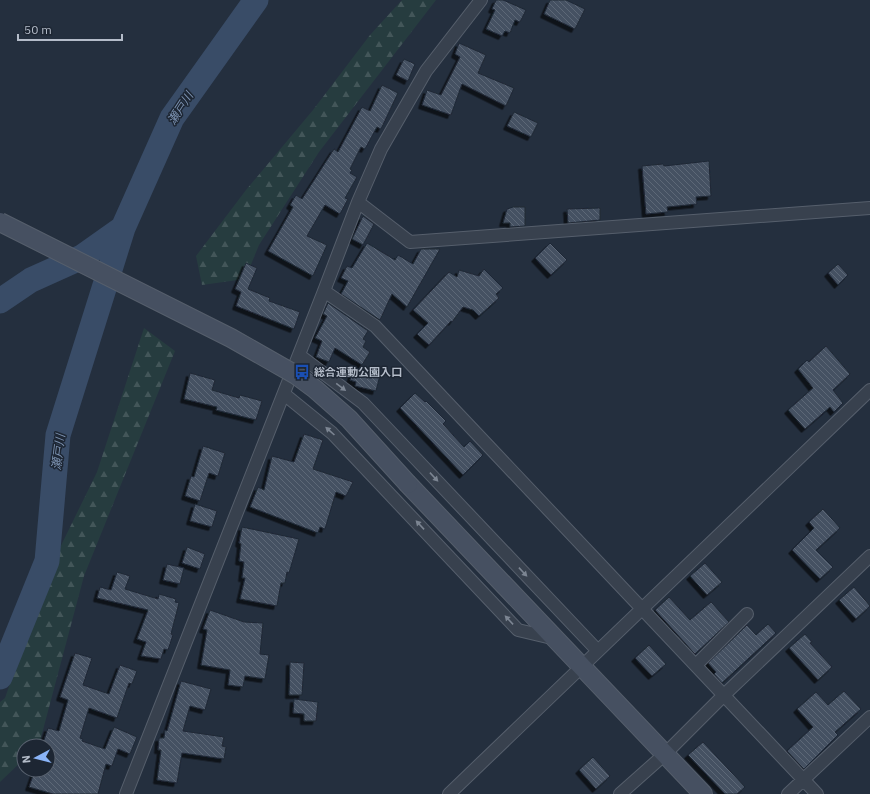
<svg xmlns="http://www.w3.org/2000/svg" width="870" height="794" font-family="'IBM Plex Sans','Noto Sans JP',sans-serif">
  <defs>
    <pattern id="forest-firs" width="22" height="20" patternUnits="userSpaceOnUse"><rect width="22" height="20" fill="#263c3f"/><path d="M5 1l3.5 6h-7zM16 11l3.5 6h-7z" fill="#435659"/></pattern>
    <pattern id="building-back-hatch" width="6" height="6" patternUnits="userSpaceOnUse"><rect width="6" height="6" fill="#455162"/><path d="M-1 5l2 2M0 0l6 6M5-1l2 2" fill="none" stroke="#5d6877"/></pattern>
    <filter id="shadow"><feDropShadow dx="-3.5" dy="3.5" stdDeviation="0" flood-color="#0009"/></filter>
  </defs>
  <rect width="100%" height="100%" fill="#242f3e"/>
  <path fill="url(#forest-firs)" d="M402,0H436L319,152L259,245L245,279L202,285L196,256L246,190L313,110L370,35Z
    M144,328L175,351L84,576L39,745L24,746V759L0,782V702L5,698L51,566L97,472Z"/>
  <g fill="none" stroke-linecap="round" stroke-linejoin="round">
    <path stroke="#394c67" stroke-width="25" d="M0,301L31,280L82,257L123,228
      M0,677L47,561L58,435L123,228L172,118L256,0"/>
  </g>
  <path fill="url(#building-back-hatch)" stroke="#1f2835" filter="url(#shadow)" d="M496,0H503L526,10L520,22L515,20L510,33L505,31L502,36L486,29L495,10L492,9Z
    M550,0H566L585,9L575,29L544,14Z
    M459,43L486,55L478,73L514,88L506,106L462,84L451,115L422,105L427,90L441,95L460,57L455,54Z
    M404,59L415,64L408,81L396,75Z
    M382,85L398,93L381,129L377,127L365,149L361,147L350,169L352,170L350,173L357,177L345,198L348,199L340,214L325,205L307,236L327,245L313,276L268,251L293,207L290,205L296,195L302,199L334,149L338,152L362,107L370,111Z
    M514,112L538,123L531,137L507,126Z
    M709,161L711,196L696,197L697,204L667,207L668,212L646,214L642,166L663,164L664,166Z
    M513,207H525V226L510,227V223H503L507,209Z
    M600,208V220L568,223L567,209Z
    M363,216L374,224L363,245L352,239Z
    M367,243L395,260L398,255L413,264L421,249H440L407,307L392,294L380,320L341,294L348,281L341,278L347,266L352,268Z
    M550,243L567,260L551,275L535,258Z
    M246,263L257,268L248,289L270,298L269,301L300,312L294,329L236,306L241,292L235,289Z
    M838,264L848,275L838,285L828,273Z
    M484,269L503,288L496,294L499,298L479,316L473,310L463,307L452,322L451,321L429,345L417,334L428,323L413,310L449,272L457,277L459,270L479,276Z
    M328,303L368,331L363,339L366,341L363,347L370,352L362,365L335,348L329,362L316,357L322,341L315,338L327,316L323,314Z
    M826,346L850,374L833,390L843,403L834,412L830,407L805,429L788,410L813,388L798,369L807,360L809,362Z
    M354,368L380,375L376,391L355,386L356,382L350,380Z
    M190,373L215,380L212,390L239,398L240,395L262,401L256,420L216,410L217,407L184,399Z
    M415,393L425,402L426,401L446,421L443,424L464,447L470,441L483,455L463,475L400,408Z
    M304,434L323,440L313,469L353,482L346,496L336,492L325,529L320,527L318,533L250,507L258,487L264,490L272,456L294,462Z
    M203,446L225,453L218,476L209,473L200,501L185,496L191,476L194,477Z
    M195,504L217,511L212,527L190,521Z
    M823,509L840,528L816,550L833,567L820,579L792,550L814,528L809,522Z
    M242,527L299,539L289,573L287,572L285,583H281L277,606L240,599L245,578H242L244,562L239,561L241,544L239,543Z
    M187,547L205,554L200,569L182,563Z
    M705,563L722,582L707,595L690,576Z
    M167,564L184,568L180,584L163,580Z
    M117,572L130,576L125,589L158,599L159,594L176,599L175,602L179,603L171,634L173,635L168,650L164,649L161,659L141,656L146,642L137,639L148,610L97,598L100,587L111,590Z
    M854,587L870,606L856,619L839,600Z
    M669,597L690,620L711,602L729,622L695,654L655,610Z
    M210,610L244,622L263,623L260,654L269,655L265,679L245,676L243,687L228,685L230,670L201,665L207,630L203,629Z
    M768,624L776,633L722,683L714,674L716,672L708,663L747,625L756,635Z
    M805,634L812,642L810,643L832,667L818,680L789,648Z
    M649,645L666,664L652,676L635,658Z
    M75,653L92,658L83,685L109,694L120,665L137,671L132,684L129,683L117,718L89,708L80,738L83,739L82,741L105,749L114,727L137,737L130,754L118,749L112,766L106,764L98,794H53L29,787L35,770H48V746H42L48,728L59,731L68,700L60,697Z
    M290,662L304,663L302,695H289Z
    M181,681L211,689L205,710L190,706L183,731L224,737L222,746L226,747L224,759L182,753L177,783L157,780L161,750H158L159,738H164L165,730L167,731Z
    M844,691L861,709L835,732L838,735L804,769L787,751L813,727L797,709L816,692L828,705Z
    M294,699L318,702L316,721H304V714L293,713Z
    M703,742L745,787L737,794H725L688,755Z
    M593,757L610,776L596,789L579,770Z"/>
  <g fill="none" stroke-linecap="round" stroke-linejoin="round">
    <defs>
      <path id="street" d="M358,202L410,242L870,208
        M324,291L375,326L817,794
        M299,355L363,403L598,651
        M284,394L332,433L518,630L556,639
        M696,665L747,614
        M126,794L324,291L358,202L381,149L426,71L481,0
        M449,794L870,390
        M620,794L665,754L724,695L870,556
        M788,794L870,717"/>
      <path id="secondary" d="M408,484L703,794"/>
    </defs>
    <use href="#street" stroke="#565f6c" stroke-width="14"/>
    <use href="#secondary" stroke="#565f6c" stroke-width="20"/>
    <use href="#street" stroke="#38414e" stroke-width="12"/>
    <use href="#secondary" stroke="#465061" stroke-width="18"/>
    <defs>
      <path id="secondary-bridge" d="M0,222L231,338L296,375L315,389L349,419L408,484"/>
    </defs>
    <use href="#secondary-bridge" stroke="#565f6c" stroke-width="20" stroke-linecap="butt"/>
    <use href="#secondary-bridge" stroke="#465061" stroke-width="18"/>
  </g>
  <defs><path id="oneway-solid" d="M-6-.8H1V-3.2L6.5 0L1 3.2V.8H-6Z"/></defs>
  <g fill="#7c8592">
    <use href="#oneway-solid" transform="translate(341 387) rotate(37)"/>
    <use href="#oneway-solid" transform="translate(330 431) rotate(-138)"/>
    <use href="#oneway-solid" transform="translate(434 477) rotate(47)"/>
    <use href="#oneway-solid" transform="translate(420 525) rotate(-133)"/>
    <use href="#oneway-solid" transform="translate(523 572) rotate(47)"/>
    <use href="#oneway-solid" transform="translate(509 620) rotate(-133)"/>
  </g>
  <defs>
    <symbol id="bus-bare" viewBox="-9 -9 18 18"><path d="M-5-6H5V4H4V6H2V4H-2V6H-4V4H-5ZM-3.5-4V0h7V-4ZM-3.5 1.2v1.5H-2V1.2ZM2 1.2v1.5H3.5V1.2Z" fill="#1a4fb4" stroke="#1d2633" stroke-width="2.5" paint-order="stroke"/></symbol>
  </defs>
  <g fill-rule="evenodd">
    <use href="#bus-bare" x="291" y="361" width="22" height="22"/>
  </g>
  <g text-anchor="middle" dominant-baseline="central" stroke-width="3" stroke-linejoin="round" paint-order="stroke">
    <g font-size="11" font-weight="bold" fill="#b4bcc9" stroke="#1d2633" text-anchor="start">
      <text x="314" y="372">総合運動公園入口</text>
    </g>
    <g font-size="12" font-style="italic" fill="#7c92b1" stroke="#1d2633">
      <text transform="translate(180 108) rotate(-57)">瀬戸川</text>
      <text transform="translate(58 452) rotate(-83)">瀬戸川</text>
    </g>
  </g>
  <g transform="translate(36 758) rotate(263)"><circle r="19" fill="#1d2633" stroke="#59626f"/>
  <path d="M0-3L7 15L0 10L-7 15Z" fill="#8ab4f8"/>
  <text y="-6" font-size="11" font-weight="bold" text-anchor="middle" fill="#b4bcc9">N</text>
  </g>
  <path d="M18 34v6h104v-6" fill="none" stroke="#b4bcc9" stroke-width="2"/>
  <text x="24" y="34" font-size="12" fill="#b4bcc9" stroke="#1d2633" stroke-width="3" paint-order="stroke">50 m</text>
</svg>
